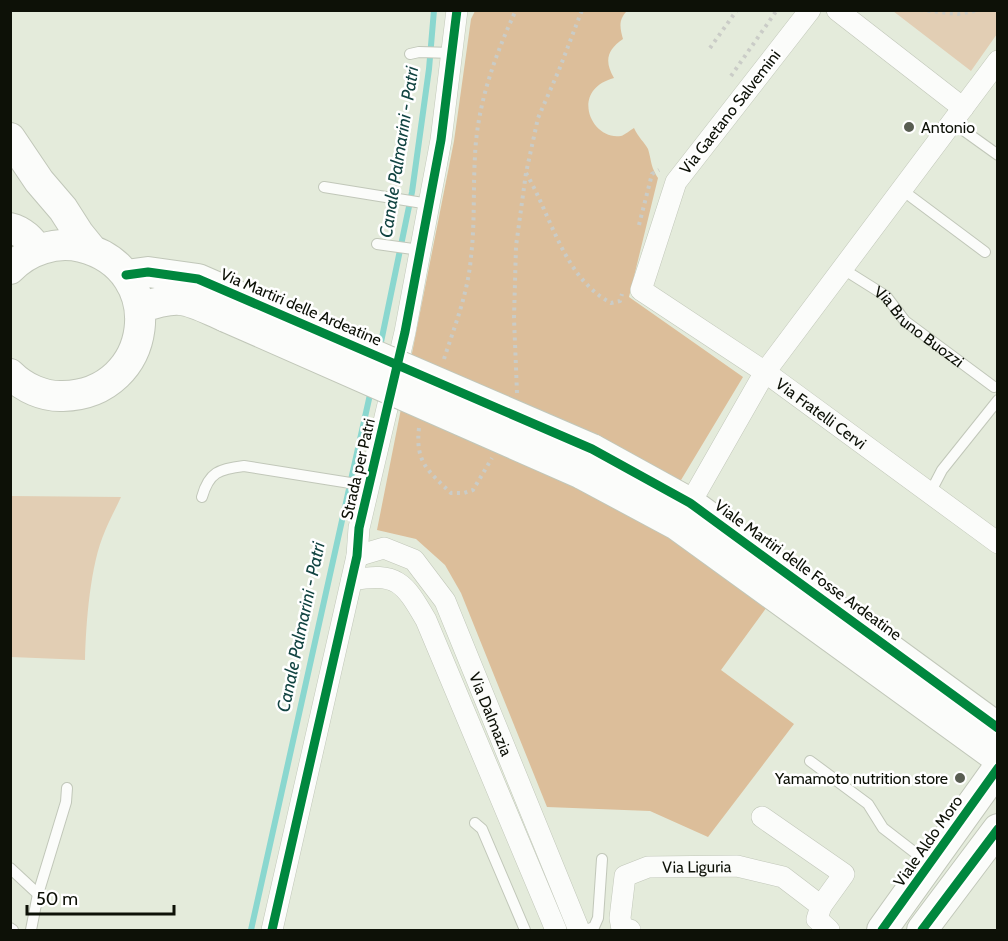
<svg xmlns="http://www.w3.org/2000/svg" width="1008" height="941" font-family="Cabin,sans-serif">
  <rect width="100%" height="100%" fill="#e4ebdb"/>
  <path fill="#e2ceb4" d="M893,11H997V34L971,71Z
    M11,496L121,497C116,508 110,519 105,531C90,565 86,623 85,660L11,657Z"/>
  <path fill="#dcbe9a" d="M475,11H627C618,20 620,28 623,39C607,50 604,61 614,78C569,90 591,141 621,136C625,135 630,130 634,128C638,137 645,143 648,149C652,162 650,165 658,178L629,297L743,377L681,480L658,524L769,604L721,670L794,724L708,837L650,811L547,807L461,593L445,565L416,539L377,530L454,141L471,19Z"/>
  <g fill="none" stroke-linecap="round" stroke-linejoin="round">
    <path stroke="#8ad7cf" stroke-width="6" d="M380,347L412,192L429,69L434,10
      M251,930L371,390"/>
    <defs>
      <g id="lane">
        <path d="M410,54L419,52L452,53"/>
        <path d="M952,122L998,155"/>
        <path d="M324,187L429,204"/>
        <path d="M902,190L985,252"/>
        <path d="M377,244L420,250"/>
        <path id="s1" d="M843,269L886,296L905,321L994,387"/>
        <path d="M930,493L942,470L998,400"/>
        <path d="M202,497C209,472 219,469 244,466L369,486"/>
        <path d="M810,761L868,804L883,828L927,862"/>
        <path d="M475,823L482,829L525,930"/>
        <path d="M10,868L38,894"/>
        <path d="M10,928L13,930"/>
        <path d="M31,930L38,894L66,802L67,788"/>
        <path d="M586,930L594,927L598,918L602,859"/>
      </g>
      <g id="street">
        <path id="s2" d="M810,10L676,182L641,290L765,372L998,543"/>
        <path d="M837,10L963,108"/>
        <path d="M684,514L765,372L998,61"/>
        <path id="s3" d="M357,556L384,548L414,560L445,601L579,930"/>
        <path d="M352,580C397,572 404,582 426,620L556,930"/>
        <path d="M762,817L844,874L821,906"/>
        <path d="M272,930L357,556L359,528L405,332L441,140L457,10"/>
        <path id="s4" d="M630,930L622,929L620,918L625,876L648,867L737,866L783,877L821,906L817,919L829,930"/>
      </g>
      <path id="secondary" d="M10,138L39,181L63,209L79,234L92,250
        M10,228C23,231 31,240 38,250
        M10,269C28,250 56,241 81,247C170,269 154,394 63,396C44,397 24,388 10,374
        M126,275L148,272L198,279L237,296
        M140,308C183,293 187,300 226,317
        M592,449L690,503L998,728
        M580,473L677,525L998,758
        M882,930L998,768
        M922,930L998,829"/>
    </defs>
    <use href="#lane" stroke="#c1c7b9" stroke-width="12"/>
    <use href="#street" stroke="#c1c7b9" stroke-width="22"/>
    <use href="#secondary" stroke="#c1c7b9" stroke-width="32"/>
    <path stroke="#caccc7" stroke-width="4" stroke-dasharray="3 4.5" stroke-linecap="butt" d="M920,10L958,14L980,10
      M710,48L737,10
      M731,76L777,10
      M526,173C552,217 563,277 611,303L620,301L622,294
      M639,225L652,174L659,170
      M444,359C455,325 468,293 471,257C475,223 473,190 475,156C477,105 495,55 516,10
      M517,393L514,318L516,246L526,173L538,118L559,70L582,10
      M419,428C415,462 428,471 451,493H464L473,490L492,458"/>
    <use href="#lane" stroke="#fbfcfa" stroke-width="10"/>
    <use href="#street" stroke="#fbfcfa" stroke-width="21"/>
    <use href="#secondary" stroke="#fbfcfa" stroke-width="30"/>
    <defs>
      <path id="secondary-bridge" d="M237,296L592,449
        M226,317L580,473"/>
    </defs>
    <use href="#secondary-bridge" stroke="#c1c7b9" stroke-width="32" stroke-linecap="butt"/>
    <use href="#secondary-bridge" stroke="#fbfcfa" stroke-width="30"/>
    <defs>
      <path id="cycleway" d="M126,275L148,272L198,279L592,449L690,503L998,728
        M272,930L357,556L359,528L405,332L441,140L457,10
        M882,930L998,768
        M922,930L998,829"/>
    </defs>
    <use href="#cycleway" stroke="#fff" stroke-width="13"/>
    <use href="#cycleway" stroke="#00873e" stroke-width="9"/>
  </g>
  <g fill="#585d51" stroke="#fff" stroke-width="2">
    <circle cx="909" cy="127" r="6"/>
    <circle cx="960" cy="778" r="6"/>
  </g>
  <g text-anchor="middle" dominant-baseline="central" stroke-width="5" stroke-linejoin="round" paint-order="stroke">
    <g font-size="16" fill="#0d1107" stroke="#fff">
      <text transform="translate(730 112) rotate(-52)">Via Gaetano Salvemini</text>
      <text transform="translate(301 307) rotate(23)">Via Martiri delle Ardeatine</text>
      <text stroke="none"><textPath href="#s1" startOffset="96">Via Bruno Buozzi</textPath></text>
      <text stroke="none"><textPath href="#s2" startOffset="550">Via Fratelli Cervi</textPath></text>
      <text transform="translate(358 469) rotate(-77)">Strada per Patri</text>
      <text transform="translate(808 570) rotate(36)">Viale Martiri delle Fosse Ardeatine</text>
      <text stroke="none"><textPath href="#s3" startOffset="234">Via Dalmazia</textPath></text>
      <text transform="translate(928 841) rotate(-55)">Viale Aldo Moro</text>
      <text stroke="none"><textPath href="#s4" startOffset="135">Via Liguria</textPath></text>
    </g>
    <g font-size="16" fill="#0d1107" stroke="#fff" text-anchor="start">
      <text x="921" y="127">Antonio</text>
      <text x="948" y="778" text-anchor="end">Yamamoto nutrition store</text>
    </g>
    <g font-size="18" font-style="italic" fill="#124442" stroke="#fff">
      <text transform="translate(399 152) rotate(-81)">Canale Palmarini - Patri</text>
      <text transform="translate(301 627) rotate(-78)">Canale Palmarini - Patri</text>
    </g>
  </g>
  <rect width="1008" height="941" fill="none" stroke="#0d1107" stroke-width="24"/>
  <path d="M27 905v9h147v-9" fill="none" stroke="#0d1107" stroke-width="3"/>
  <text x="36" y="905" font-size="18" fill="#0d1107" stroke="#ffffff" stroke-width="4.5" paint-order="stroke">50 m</text>
</svg>
